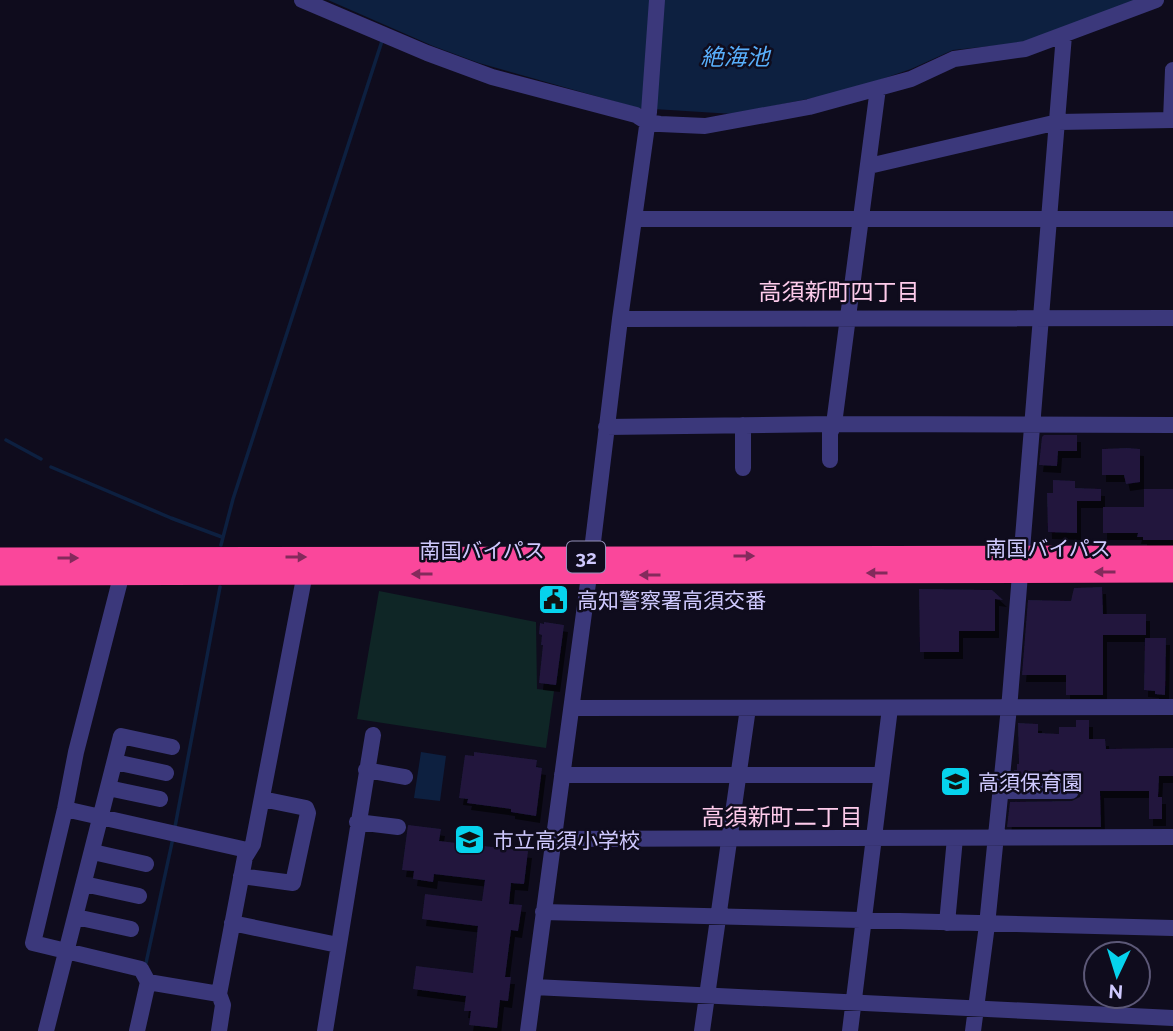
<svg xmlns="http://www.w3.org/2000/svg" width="1173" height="1031" font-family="Raleway,'Noto Sans JP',sans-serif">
  <defs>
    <filter id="shadow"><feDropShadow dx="4" dy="7" stdDeviation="0" flood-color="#0009"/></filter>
  </defs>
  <rect width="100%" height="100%" fill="#0f0c1d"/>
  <path fill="#0f2626" d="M379,591L536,622L537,689L554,691L546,748L357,719Z"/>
  <path fill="#0d2040" d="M328,0H1140L1040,38L1011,44L953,50L911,69L847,91L733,114L638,108L479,63L433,46Z
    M421,752L446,756L440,801L414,798Z"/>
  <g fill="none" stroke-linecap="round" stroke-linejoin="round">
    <path stroke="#0d2040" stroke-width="3.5" d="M6,440L41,459
      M51,467L171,518L222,537
      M221,545L233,499L382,41
      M175,827L220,587
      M146,963L173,838"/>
  </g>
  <path fill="#20183d" filter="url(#shadow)" d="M1044,435H1077V451H1058L1057,466L1039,465L1042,437Z
    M1127,448L1140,449V482L1126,484L1124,475H1102V449Z
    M1053,480L1075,481V488L1101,489V501H1077V533L1048,532L1047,493H1053Z
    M1144,489H1173V540H1143V537H1137L1138,533H1103V507H1144Z
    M1102,587L1103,614H1146V635H1103V695H1066V675H1022L1028,600L1071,601L1074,588Z
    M919,589L992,590L1003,600L995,599V631H959V652H920Z
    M544,622L564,625L556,685L539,683L543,645H541L542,635L539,634L540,623L544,624Z
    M1145,638H1166L1165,695L1155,694V691L1144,690Z
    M1076,720H1089V739H1105L1106,749L1173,748V776H1159L1158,797H1162V819H1149V791H1100L1101,827H1007L1010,802L1072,801L1080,797L1081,792L1080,785L1072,781L1014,780V770H1017V764H1019L1018,723L1038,724V733L1059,734V727H1076Z
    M474,752L537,760L536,767L542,768L536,816L511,812V809L467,803L468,799L459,798L465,755L474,756Z
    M408,825L441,829L439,841L528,851L524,884L511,883L509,904L522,905L518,931L511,930L505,977H511L508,1001L500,1000L497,1028L469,1025L471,1011H464L466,996L413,989L416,966L473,973L478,926L422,919L425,894L482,901L485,880L434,874L433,882L413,879L414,871L402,870Z"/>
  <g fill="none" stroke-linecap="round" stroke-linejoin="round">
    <path stroke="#3b387b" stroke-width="16" d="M302,0L427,53L492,77L636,115L647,122L660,124L705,126L809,107L911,79L954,59L1025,49L1156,0
      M1171,120L1173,70
      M869,166L1058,122L1173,120
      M634,219H1173
      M620,319L1173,318
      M606,427L834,424L1173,425
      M830,460V433L834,424L878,88
      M743,468V425
      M122,573L76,752L65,809L33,943L141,969L148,982L219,994
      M572,708L1173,707
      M115,762L166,773
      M366,770L405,777
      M562,775H881
      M108,788L160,799
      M1000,791H1071
      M65,809L247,850
      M357,822L398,827
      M554,839L1173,837
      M93,852L146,864
      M241,876L293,883L308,813L306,808L262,799
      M84,884L139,896
      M543,912L1173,928
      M76,917L131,929
      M232,923L338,945
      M947,923L955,838
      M534,987L1173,1018
      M46,1031L121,736L172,747
      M137,1031L148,982
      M219,1031L223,1005L219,994L245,857L253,844L305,573
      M325,1031L373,735
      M528,1031L588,583L620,319L649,112L657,0
      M702,1031L748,708
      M850,1031L890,708
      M973,1031L987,925L1010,697L1064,35"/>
    <path stroke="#fa479b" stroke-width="21" d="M0,558L1173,556
      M0,575L1173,572"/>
  </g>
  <defs><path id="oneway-solid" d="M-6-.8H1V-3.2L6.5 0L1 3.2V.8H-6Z" transform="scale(1.75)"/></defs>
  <g fill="#842a5c">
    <use href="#oneway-solid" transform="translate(744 556)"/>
    <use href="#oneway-solid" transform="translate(296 557)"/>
    <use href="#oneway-solid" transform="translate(68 558)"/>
    <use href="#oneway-solid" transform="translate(1105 572) rotate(-180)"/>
    <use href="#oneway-solid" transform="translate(877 573) rotate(180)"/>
    <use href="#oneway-solid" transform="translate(422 574) rotate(-180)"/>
    <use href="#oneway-solid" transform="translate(650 575) rotate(180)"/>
  </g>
  <defs>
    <symbol id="civic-square" viewBox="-11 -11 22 22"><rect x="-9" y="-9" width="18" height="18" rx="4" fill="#06d3ed" stroke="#0f0c1d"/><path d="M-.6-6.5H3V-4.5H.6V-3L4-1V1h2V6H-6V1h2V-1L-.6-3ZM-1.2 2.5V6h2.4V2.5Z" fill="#111"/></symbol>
    <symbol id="school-square" viewBox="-11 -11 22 22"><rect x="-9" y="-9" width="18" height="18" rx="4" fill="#06d3ed" stroke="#0f0c1d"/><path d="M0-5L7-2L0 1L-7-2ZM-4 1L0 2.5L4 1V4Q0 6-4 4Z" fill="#111"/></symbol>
  </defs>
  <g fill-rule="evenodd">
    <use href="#civic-square" x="536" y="582" width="35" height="35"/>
    <use href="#school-square" x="938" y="764" width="35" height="35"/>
    <use href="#school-square" x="452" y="822" width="35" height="35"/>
  </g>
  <g text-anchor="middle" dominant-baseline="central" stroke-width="5" stroke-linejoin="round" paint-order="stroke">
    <rect fill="#0f0c1d" stroke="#9590ba" stroke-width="2" x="567" y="541.5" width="38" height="31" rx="5"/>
    <g font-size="19" font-weight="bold" fill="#cfc9fe">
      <text x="586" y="557">32</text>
    </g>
    <g font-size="21" fill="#cfc9fe" stroke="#0f0c1d">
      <text x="1048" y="548">南国バイパス</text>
      <text x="482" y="550">南国バイパス</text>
    </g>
    <g font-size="21" fill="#cfc9fe" stroke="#0f0c1d" text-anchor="start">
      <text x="577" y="600">高知警察署高須交番</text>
      <text x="978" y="782">高須保育園</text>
      <text x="493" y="840">市立高須小学校</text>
    </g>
    <g font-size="23" font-style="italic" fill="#59affb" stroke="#0f0c1d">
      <text x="735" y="56">絶海池</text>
    </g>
    <g font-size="23" fill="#fecbeb" stroke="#0f0c1d">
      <text x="839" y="291">高須新町四丁目</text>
      <text x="782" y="816">高須新町二丁目</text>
    </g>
  </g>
  <g transform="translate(1117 975) rotate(184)"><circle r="33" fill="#0f0c1d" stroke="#5c5877" stroke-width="2"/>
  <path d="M0-5L12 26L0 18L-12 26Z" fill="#06d3ed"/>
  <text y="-10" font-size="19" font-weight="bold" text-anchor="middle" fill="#cfc9fe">N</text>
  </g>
</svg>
